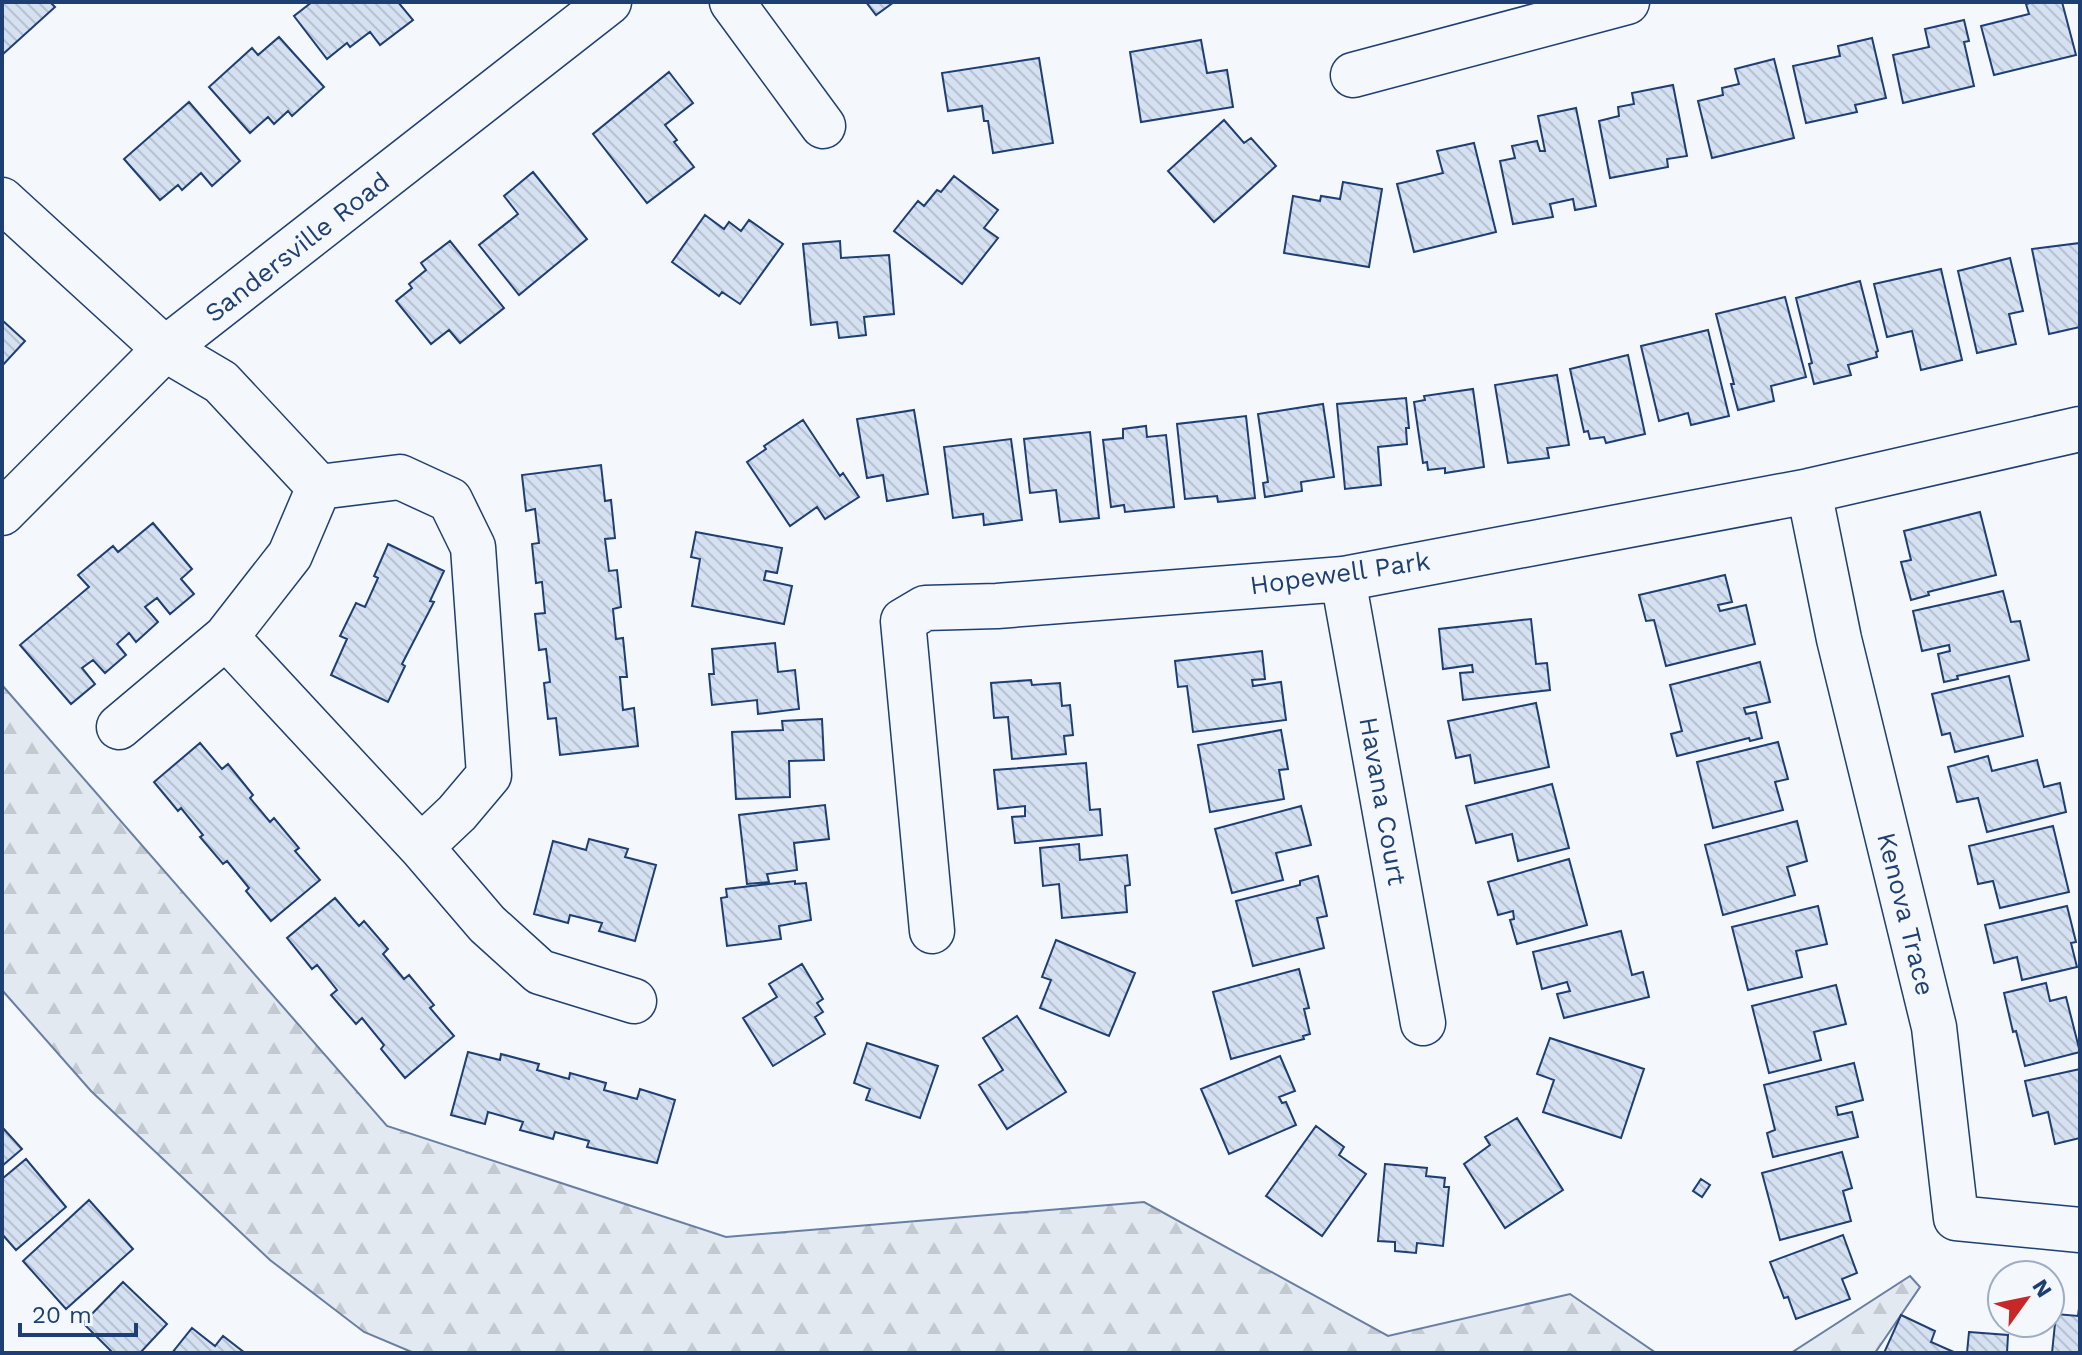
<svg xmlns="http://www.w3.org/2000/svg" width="2082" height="1355" font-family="'Work Sans',sans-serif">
  <defs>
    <pattern id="forest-firs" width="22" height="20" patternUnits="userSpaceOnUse" patternTransform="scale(2)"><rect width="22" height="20" fill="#e3e9f0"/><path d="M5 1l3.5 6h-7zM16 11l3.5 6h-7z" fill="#c2c9d1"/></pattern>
    <pattern id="building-back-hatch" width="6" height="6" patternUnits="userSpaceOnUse" patternTransform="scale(2)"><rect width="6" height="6" fill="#d5e0f0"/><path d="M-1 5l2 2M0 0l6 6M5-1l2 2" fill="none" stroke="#b6c1d1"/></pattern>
  </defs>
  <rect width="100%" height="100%" fill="#f4f7fb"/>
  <path fill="url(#forest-firs)" stroke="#687fa3" stroke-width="2" d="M2,685L387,1126L726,1237L1144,1202L1388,1336L1570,1294L1656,1353H414L364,1332L270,1260L91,1091L2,990Z
    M1910,1276L1920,1287L1875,1353H1791Z"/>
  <path fill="url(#building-back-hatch)" stroke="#1d3f73" stroke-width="2" d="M2,2H50L55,7L2,55Z
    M312,2H398L413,20L380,45L370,32L350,47L347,43L327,59L294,16Z
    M866,2H894L876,15Z
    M2034,2H2062L2076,55L1994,75L1981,26L2029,14L2026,4Z
    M1964,20L1969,41L1964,42L1974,86L1903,103L1893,55L1929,47L1925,29Z
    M279,37L324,87L292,116L288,111L274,124L268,117L250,133L209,87L252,48L258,55Z
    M1872,38L1886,98L1855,105L1857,112L1806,123L1793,66L1840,56L1838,46Z
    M1201,40L1207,73L1227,70L1233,107L1141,122L1130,52Z
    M1039,58L1053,143L993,153L988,121H984L982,106L948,111L942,73Z
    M1774,59L1794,138L1712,158L1698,101L1723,95L1722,88L1739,84L1735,69Z
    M669,72L693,103L665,125L677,140L674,142L694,167L647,203L593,134Z
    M1673,85L1687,156L1667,159L1668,167L1610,178L1599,121L1619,116L1618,107L1634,104L1632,93Z
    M189,102L240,161L212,186L201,173L182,190L178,185L160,200L124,159Z
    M1576,108L1596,206L1575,210L1573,199L1550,204L1553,217L1513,224L1500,161L1515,158L1512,146L1537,141L1540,151H1545L1538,116Z
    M1224,120L1244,143L1251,138L1276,166L1214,222L1168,171Z
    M1474,143L1496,232L1414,252L1397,184L1443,173L1437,151Z
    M533,172L587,239L519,295L479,245L518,214L504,196Z
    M954,176L998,210L984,228L998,238L962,284L894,231L918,201L924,206L937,190L941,192Z
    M1343,182L1382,189L1369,267L1284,253L1293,196L1320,201L1321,196L1340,199Z
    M705,215L724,229L729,222L741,231L749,220L783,244L740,304L722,292L719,296L672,262Z
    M450,241L504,308L460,343L449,330L431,344L396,301L412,288L409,284L426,270L421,263Z
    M840,241L841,258L889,255L894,314L864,317L866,335L839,338L837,322L811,325L803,244Z
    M2080,243V327L2049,334L2032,249Z
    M2010,258L2023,311L2009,314L2016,344L1977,353L1958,271Z
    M1941,269L1962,360L1921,370L1912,331L1887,337L1874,284Z
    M1860,281L1878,351L1876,352L1877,357L1848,365L1851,375L1814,384L1809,364L1812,363L1796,298Z
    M1785,297L1806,377L1771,386L1774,401L1738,410L1731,384H1734L1716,314Z
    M2,320L25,341L2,366Z
    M1708,330L1729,416L1691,425L1688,413L1659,421L1641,346Z
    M1628,355L1645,434L1606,443L1604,437L1590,439L1588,431L1584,432L1570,369Z
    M1557,375L1569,445L1547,448L1549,458L1508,463L1495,385Z
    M1473,389L1484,467L1445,473V468L1428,470L1427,462L1423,463L1414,402L1425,400L1424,396Z
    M1406,398L1409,428H1406L1407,444L1378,447L1381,485L1345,489L1337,404Z
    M1323,404L1334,477L1301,482L1302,491L1265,497L1263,483L1268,482L1258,414Z
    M914,410L928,494L887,501L883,475L867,478L857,419Z
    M1246,416L1255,498L1218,502L1217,496L1185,499L1177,424Z
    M803,420L840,476L843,473L859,497L825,519L817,507L790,526L747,462L766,449L764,446Z
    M1146,426L1147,437L1166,435L1174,507L1125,512L1124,505L1111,507L1103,440L1123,438V429Z
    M1090,432L1099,518L1060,522L1056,490L1030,493L1024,439Z
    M1011,439L1022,520L984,525L983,514L953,518L944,447Z
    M601,465L605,501L611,500L615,538L605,539L609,571L617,570L621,607L613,609L616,639L623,638L627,677H620L623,710L634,708L638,746L560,755L556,718L548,719L544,683L550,682L546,649L539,650L535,614L545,613L542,582L536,583L532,544L539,543L535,509L526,511L522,475Z
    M1980,512L1996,575L1928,592L1929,595L1911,600L1901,562L1911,560L1904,531Z
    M153,523L192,569L181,579L194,594L170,614L157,598L145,607L158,622L136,642L129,633L117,644L126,655L105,673L93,660L82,668L95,684L71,704L20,645L89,587L78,575L113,546L118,552Z
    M696,532L782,548L777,573L766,571L764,580L792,586L784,624L692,606L700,559L691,557Z
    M388,544L444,571L430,601L434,602L402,664L405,666L388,702L331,675L347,639L340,636L356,603L365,607L378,578L374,576Z
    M1725,575L1732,602L1718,605L1720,611L1746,605L1755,644L1666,666L1654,620L1646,621L1639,595Z
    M2003,591L2011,622L2020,621L2029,660L1957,676L1958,679L1944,682L1938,654L1950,651L1949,645L1922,651L1913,611Z
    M1531,619L1536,664L1547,663L1550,690L1463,700L1460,673L1473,672L1472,665L1443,669L1439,629Z
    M775,643L778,672L795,670L799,709L758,714L757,700L712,705L709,674H714L712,649Z
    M1262,651L1265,679L1252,680L1253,686L1281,682L1286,720L1193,732L1187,686L1178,687L1175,661Z
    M1760,662L1770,702L1744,708L1746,714L1756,712L1762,738L1750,741L1749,738L1677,756L1671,734L1682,731L1670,685Z
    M2009,676L2023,736L1955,752L1950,733L1942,735L1932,694Z
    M1031,680L1032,685L1060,683L1062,706L1070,705L1073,735L1064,736L1066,754L1012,759L1008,717L994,718L991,683Z
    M1536,703L1549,767L1475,783L1470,755L1456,758L1448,721Z
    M822,719L824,760L789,761L790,797L736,799L732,732L783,730L782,721Z
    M1281,730L1288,769L1279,770L1284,799L1210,812L1198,745Z
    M1778,742L1788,779L1775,782L1783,810L1713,828L1697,762Z
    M200,743L222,769L228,764L253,795L250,798L270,822L274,818L299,848L295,851L320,880L271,921L246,891L249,888L227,861L223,864L200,837L203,835L181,808L178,811L154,782Z
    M1988,756L1992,771L2037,760L2044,787L2060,783L2066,812L1987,832L1978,798L1957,802L1948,767Z
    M1086,763L1090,810L1100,809L1102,835L1015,843L1012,817L1025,816V806L998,809L994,770Z
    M1552,784L1569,848L1518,861L1512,834L1476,843L1466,806Z
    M825,805L829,839L794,843L797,870L767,874L769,882L747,884L739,815Z
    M1301,806L1311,845L1276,853L1283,880L1232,893L1215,829Z
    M1797,821L1807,861L1787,867L1795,895L1723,915L1705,845Z
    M2053,826L2069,892L2000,908L1993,881L1978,884L1969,846Z
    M589,839L628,849L625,857L656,865L635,941L599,931L602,923L570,915L568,923L534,914L553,841L586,850Z
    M1079,844L1080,860L1127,855L1130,885L1125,886L1127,912L1062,918L1059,884L1043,886L1040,848Z
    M1569,859L1587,925L1517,944L1510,920L1514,919L1513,911L1498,915L1488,882Z
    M1318,876L1327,916L1317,918L1324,948L1253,966L1236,901L1300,885V881Z
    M795,881V884L806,883L811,920L779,926L781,939L727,946L721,898L727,897L726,889Z
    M335,898L359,926L364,921L388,949L383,954L404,979L409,975L434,1005L430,1008L454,1036L405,1078L381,1049L384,1045L362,1018L356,1024L331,995L337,990L317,965L312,969L287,938Z
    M1818,906L1827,944L1796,951L1802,977L1748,990L1732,927Z
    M2067,906L2076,942L2071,943L2077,967L2022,980L2017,957L1994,963L1985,925Z
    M1621,931L1632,975L1643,972L1649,997L1564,1018L1557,994L1570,991L1567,982L1542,989L1533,952Z
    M1056,940L1135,973L1109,1036L1040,1008L1051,980L1042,977Z
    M802,964L823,999L817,1003L823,1012L815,1017L825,1034L773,1066L743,1018L777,997L769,984Z
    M1299,969L1309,1008L1304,1009L1310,1034L1303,1036L1304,1039L1231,1059L1213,992Z
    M2046,983L2050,1001L2066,997L2080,1052L2025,1066L2016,1031L2013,1032L2004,993Z
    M1836,985L1846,1024L1814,1032L1821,1060L1769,1073L1752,1006Z
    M1017,1016L1066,1092L1007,1129L979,1085L1003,1070L983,1038Z
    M1550,1038L1644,1069L1621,1138L1543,1112L1554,1080L1537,1074Z
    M867,1043L938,1066L920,1118L866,1100L870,1089L854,1083Z
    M468,1052L500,1060L501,1054L539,1064L537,1070L569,1079L570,1073L606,1083L604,1090L637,1099L640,1089L675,1100L657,1163L587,1147L589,1141L555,1132L553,1139L520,1130L523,1122L488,1112L485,1124L451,1115Z
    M1280,1056L1295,1091L1279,1097L1282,1103L1286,1102L1296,1125L1229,1154L1201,1089Z
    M1854,1063L1863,1100L1836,1107L1838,1115L1852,1112L1858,1137L1773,1157L1767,1133L1775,1130L1764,1085Z
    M2080,1069V1138L2055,1144L2048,1112L2033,1116L2025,1081Z
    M1517,1118L1563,1190L1505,1228L1464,1164L1490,1145L1485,1137Z
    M1316,1126L1344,1147L1339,1155L1366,1174L1322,1236L1266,1196Z
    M2,1127L22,1149L2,1166Z
    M1842,1152L1852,1188L1843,1191L1851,1221L1780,1240L1762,1173Z
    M26,1159L66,1207L16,1250L2,1234V1179Z
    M1385,1164L1427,1168L1426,1176L1445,1178L1444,1187H1449L1443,1246L1417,1243L1416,1253L1395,1251V1242L1378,1241Z
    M1701,1179L1710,1185L1702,1197L1693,1191Z
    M89,1200L133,1249L66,1309L23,1261Z
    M1843,1235L1857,1273L1842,1279L1850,1299L1796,1319L1788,1297L1784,1298L1770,1262Z
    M123,1282L167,1324L140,1353H113L83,1323Z
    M2079,1308L2080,1353H2052L2056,1314L2078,1316Z
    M1901,1315L1935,1331L1931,1342L1956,1353H1884Z
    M192,1328L215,1346L223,1336L245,1353H172Z
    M1969,1332L2008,1335L2007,1353H1967Z"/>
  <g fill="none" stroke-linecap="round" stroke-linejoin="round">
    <defs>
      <path id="minor" d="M732,2L823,126
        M1353,75L1627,2
        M2,200L165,349L221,382L319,487L400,477L450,500L473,547L489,775L457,813L421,847L226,637L290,555L319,487
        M1809,491L1839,639L1934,1027L1956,1218L2080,1230
        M2,513L165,349L609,2
        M1343,579L1423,1023
        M119,727L226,637
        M421,847L487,924L540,972L634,1001
        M932,931L903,621L925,608L997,606L1343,579L1809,491L2080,429"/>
    </defs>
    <use href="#minor" stroke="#1d3f73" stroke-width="47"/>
    <use href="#minor" stroke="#f4f7fb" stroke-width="44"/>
  </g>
  <g text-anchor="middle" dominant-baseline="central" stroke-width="6" stroke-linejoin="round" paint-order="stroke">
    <g font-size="26" fill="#1d3f73" stroke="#f4f7fb">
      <text transform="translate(297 247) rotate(-38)">Sandersville Road</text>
      <text transform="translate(1340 573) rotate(-8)">Hopewell Park</text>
      <text transform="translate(1383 801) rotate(80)">Havana Court</text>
      <text transform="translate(1906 914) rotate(76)">Kenova Trace</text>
    </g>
  </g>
  <rect width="2082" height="1355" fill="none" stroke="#1d3f73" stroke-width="8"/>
  <g transform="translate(2026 1299) rotate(57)"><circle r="38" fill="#f4f7fb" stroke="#9eadc5" stroke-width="2"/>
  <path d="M0-6L14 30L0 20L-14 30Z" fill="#c62828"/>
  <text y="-12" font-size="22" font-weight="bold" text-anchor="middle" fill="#1d3f73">N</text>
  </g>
  <path d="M20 1323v12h116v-12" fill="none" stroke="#1d3f73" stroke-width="4"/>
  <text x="32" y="1323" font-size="24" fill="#1d3f73" stroke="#f4f7fb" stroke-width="6" paint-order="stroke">20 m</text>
</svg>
